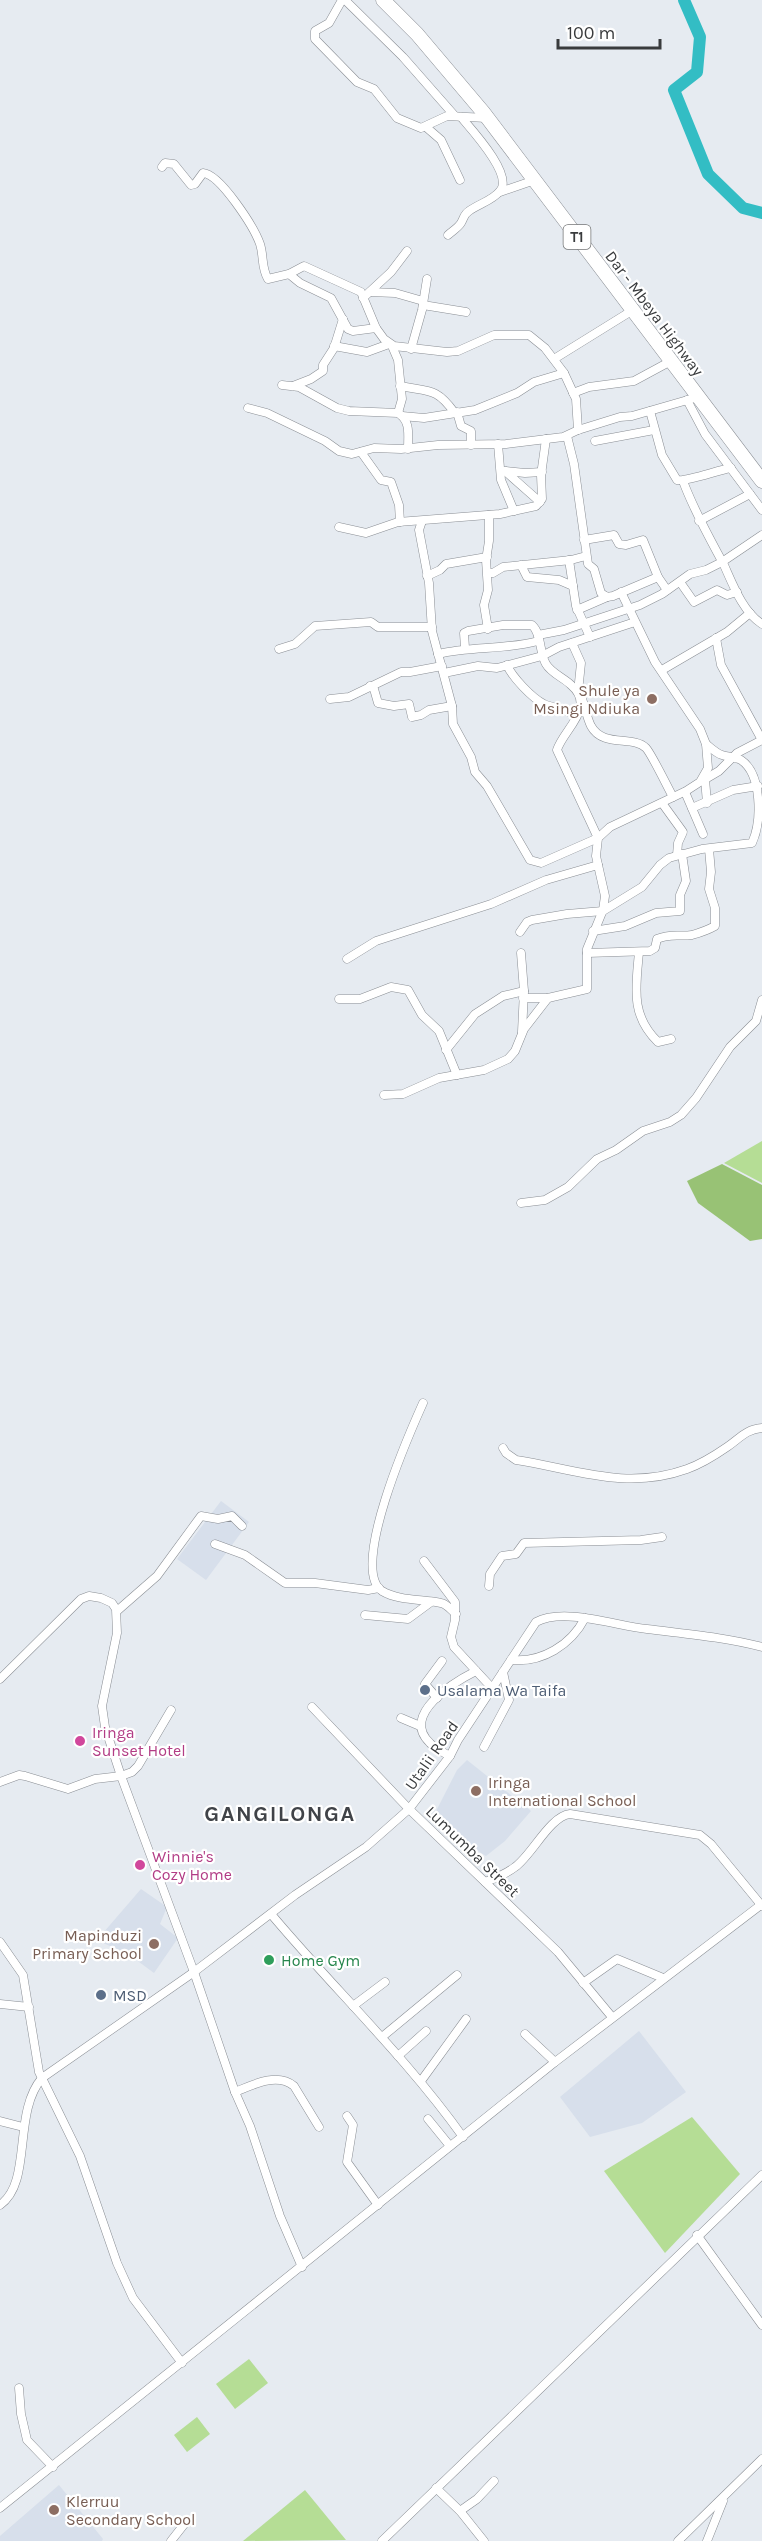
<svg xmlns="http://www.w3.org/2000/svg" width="762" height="2541" font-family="Karla,sans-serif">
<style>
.built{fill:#d7dfeb}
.green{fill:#b5dd95}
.forest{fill:#98c275}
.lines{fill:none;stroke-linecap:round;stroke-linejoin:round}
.river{stroke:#33bdc4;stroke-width:12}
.street-casing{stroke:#8a8e94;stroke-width:9}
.highway-casing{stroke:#8a8e94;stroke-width:15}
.street{stroke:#fff;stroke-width:8}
.highway{stroke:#fff;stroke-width:14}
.education-dot{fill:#8d6e63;stroke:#fff;stroke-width:2}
.service-dot{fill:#5c6f8a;stroke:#fff;stroke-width:2}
.hotel-dot{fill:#d1479c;stroke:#fff;stroke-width:2}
.leisure-dot{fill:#2e9e5b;stroke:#fff;stroke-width:2}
.labels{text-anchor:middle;stroke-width:4.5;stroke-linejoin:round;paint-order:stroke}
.shield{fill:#fff;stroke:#747677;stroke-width:1.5}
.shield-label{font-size:15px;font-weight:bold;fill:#393b3d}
.street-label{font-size:16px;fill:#393b3d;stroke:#fff}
.education-label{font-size:16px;fill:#785e54;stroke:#fff;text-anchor:end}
.service-label{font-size:16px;fill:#4e5e75;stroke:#fff;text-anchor:start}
.hotel-label{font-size:16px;fill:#b23c85;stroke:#fff;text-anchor:start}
.leisure-label{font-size:16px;fill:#27864d;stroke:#fff;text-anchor:start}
.district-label{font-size:22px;font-weight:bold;letter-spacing:1.5px;fill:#404348;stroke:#fff}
</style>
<rect width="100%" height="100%" fill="#e6ebf1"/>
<g class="built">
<path d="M221,1501l28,21 -43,58 -29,-21z"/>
<path d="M467,1760l64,51 -26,30 -19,15 -19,-12 -34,-27 24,-47z"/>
<path d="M141,1889l26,18 -7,17 18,14 -24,35 -23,-17 -34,-16z"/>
<path d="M639,2031l47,61 -44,31 -52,14 -30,-40z"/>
<path d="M59,2485l44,54 -1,2h-102v-5z"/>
</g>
<g class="green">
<path d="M762,1141v42l-38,-20z"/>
<path d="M692,2117l48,57 -75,79 -61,-82z"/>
<path d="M249,2359l19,24 -33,26 -19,-25z"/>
<path d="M197,2417l13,17 -23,18 -13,-17z"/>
<path d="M305,2490l41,50 -103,1z"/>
</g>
<path class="forest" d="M722,1164l40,21v54l-12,2 -52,-38 -11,-22z"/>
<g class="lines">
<path class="river" d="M684,0l16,37 -3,35 -23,18 34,84 35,34 19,5"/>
<g class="street-casing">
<g id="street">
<path d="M342,0l-13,23 -14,8v8l42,43 17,7 23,29 24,10 26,-12 40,2"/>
<path d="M345,0l58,57 51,58"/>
<path d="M426,127l15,13 19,40"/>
<path d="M162,167l3,-4 9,1 17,21 4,-1 8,-11c17,1 51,54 57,71 4,12 1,24 8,35l21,-5 15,-8 57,26 15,36 8,11 10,7 53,6 11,-1 36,-16h35l16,13 19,25 12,26 2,31"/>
<path d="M500,192l35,-12"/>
<path d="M448,235c4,-4 10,-7 13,-12 3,-5 3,-9 8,-12 9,-7 23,-10 31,-20 14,-16 -29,-62 -39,-74"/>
<path d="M289,274l11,9 31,15 17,31 5,2 23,-3"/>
<path d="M370,292l25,1 28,8"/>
<path d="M363,298l28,-26 16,-21"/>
<path d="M423,305l43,7"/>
<path d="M334,346l33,6 22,-8"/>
<path d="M392,346l6,14 4,39 -4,14"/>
<path d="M411,349l11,-39 5,-31"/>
<path d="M554,359l79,-49"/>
<path d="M282,385l17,2 38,21 12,3 49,2c13,8 10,22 10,36"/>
<path d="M293,386l18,-7 12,-8v-6l11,-17 9,-29"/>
<path d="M400,386c29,6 36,1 54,26"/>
<path d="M573,393l16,-6 45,-6 37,-20"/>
<path d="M687,400l18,34 57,76"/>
<path d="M248,408l19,5 58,28 14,10 13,3 22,-6 27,1 37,-4 68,-1 57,-7 15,-7 42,-13 12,-1 66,-19"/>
<path d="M650,411l12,44 15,25c9,2 41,-10 54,-12"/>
<path d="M457,412l4,14 10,5v14"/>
<path d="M402,416l22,2 51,-8 42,-17 17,-11 30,-9"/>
<path d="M567,436l7,28 14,100 6,5 7,24 6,4 6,-1 45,-19"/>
<path d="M595,441l59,-11"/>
<path d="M498,444l3,36 13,31"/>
<path d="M361,452l20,28 10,2 8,23 1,17"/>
<path d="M505,471l35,31"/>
<path d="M506,471l19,2 17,-1"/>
<path d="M683,481c11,30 26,56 41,84 9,20 19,47 38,59"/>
<path d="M422,521l-3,9 10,53 3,48 20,75 1,18 18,33 4,15 12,14 43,74 11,3 57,-25 -41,-88c6,-20 40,-43 14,-65 -7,-7 -20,-12 -25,-21 -7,-11 -4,-30 -14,-39h-29l-35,6 -4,2 1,15"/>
<path d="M699,521l51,-27"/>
<path d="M339,527l27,6 32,-11 102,-8 36,-8 6,-7 -1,-24 5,-36"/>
<path d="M584,540l30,-5 5,9 7,1 17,-5 15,37 9,13"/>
<path d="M569,560l7,46 14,31"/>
<path d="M521,565l6,12 32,3 14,6"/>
<path d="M488,573h5l10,-6 68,-7 15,-4"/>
<path d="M427,576l13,-6 6,-6 41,-7"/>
<path d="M680,582l14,20 23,-12 10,5 10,-3"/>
<path d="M577,610l30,-13"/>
<path d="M488,629l-4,-24 4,-15 -2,-30 3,-19v-26"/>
<path d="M538,635l26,-5 76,-25 22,-11 28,-20 16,-4 16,-8 40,-27"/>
<path d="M716,638l5,27 41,75"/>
<path d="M572,643l9,20 -3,29"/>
<path d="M279,649l16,-5 20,-18 56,-4 7,5h54"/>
<path d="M438,654c33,-8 67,-4 100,-13"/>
<path d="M507,665c5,12 25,33 37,39 11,5 22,4 32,12"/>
<path d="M662,670l65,-38 23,-19"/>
<path d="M444,673l34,-7 19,2 45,-12 17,-9 76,-25"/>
<path d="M370,686l4,3 4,14 16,3 15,-2 3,13 9,-2 8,-5 23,-4"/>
<path d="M330,699l19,-2 52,-25h9l32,-6"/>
<path d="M582,699c3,8 5,19 9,27 12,22 42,9 55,22 5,5 22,40 27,49"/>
<path d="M705,779l2,24"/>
<path d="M702,781l17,-10 18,-18 25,-13"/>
<path d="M685,792l18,42"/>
<path d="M662,803l21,29 -5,11 -1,12"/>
<path d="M692,808l41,-18 25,-4"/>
<path d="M593,931l32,-5 31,-13 24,-2v-16l6,-14 -4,-27"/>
<path d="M520,932l7,-10 5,-2 35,-6 36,-3 39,-24 18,-22 9,-7 33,-9 50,-6c10,-22 10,-69 -11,-83 -6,-3 -13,-3 -19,-5 -6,-2 -11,-7 -16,-11"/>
<path d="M639,952c-3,35 -9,63 19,90l13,-3"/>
<path d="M521,953l3,38 -2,41"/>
<path d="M587,953l63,-2 5,-3 2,-9c14,-6 22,-2 35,-4 7,-2 16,-5 23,-9v-18l-6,-19 2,-17 -2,-23"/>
<path d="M347,959l29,-18 115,-37 55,-24 52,-15"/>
<path d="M523,998h25l39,-9v-40l16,-39 2,-14 -9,-40 2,-18 12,-11 76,-36 14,-9 8,-14 -2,-24 -6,-15 -45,-67 -34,-70"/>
<path d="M339,999h21l31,-12 17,3 14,25 17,16 18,44"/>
<path d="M446,1050l29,-36 28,-18 21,-5"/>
<path d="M384,1095l19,-1 36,-16 45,-8 24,-11 7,-8 9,-22 24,-31"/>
<path d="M521,1203l24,-3 23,-13 29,-28 19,-9 27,-19 27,-9 11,-7 15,-17 34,-51 26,-26 6,-21"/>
<path d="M423,1403c-13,29 -74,166 -41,188 17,10 40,8 59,12 6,1 10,7 15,11"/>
<path d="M503,1448l3,5 10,7c59,9 110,31 171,9 14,-5 27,-13 40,-22 12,-8 19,-18 35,-19"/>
<path d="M215,1544l30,11 40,28h30l53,7 11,-2"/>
<path d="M424,1561l31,41v18l-4,17 3,10 38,41"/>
<path d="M489,1586l1,-12 12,-18 14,-2 8,-11 117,-3 21,-3"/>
<path d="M117,1611l40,-35 44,-60 17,3 14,-3 10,10"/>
<path d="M365,1615l43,4 23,-17"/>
<path d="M511,1660c31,3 60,-15 74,-42"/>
<path d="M0,1679l81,-80 8,-3 12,2 11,5 4,6 1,24 -15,73 3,21 16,49 73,196 41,120 15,34 30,90 22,51"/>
<path d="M437,1698l-12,-14 17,-23"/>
<path d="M312,1707l97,102 149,143 54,65"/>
<path d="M401,1718l19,8"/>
<path d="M484,1747l25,-47 -6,-28"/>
<path d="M450,1756c-7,-4 -15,-7 -20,-13 -30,-28 24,-61 46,-72"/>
<path d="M0,1782l19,-7 6,1 43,13 27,-10 26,-3 11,-4 6,-6 33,-56"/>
<path d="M485,1882c11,-4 21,-8 30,-15 17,-12 35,-51 55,-53l130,21 11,9 51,62"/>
<path d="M271,1914c63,75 135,143 192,223"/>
<path d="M0,1942l23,33 16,97 41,84 37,107 16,35 49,65"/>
<path d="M583,1983l34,-24 46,19"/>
<path d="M0,2004l29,3"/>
<path d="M353,2006l32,-24"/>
<path d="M525,2034l30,28"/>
<path d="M382,2037l75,-62"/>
<path d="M398,2056l28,-25"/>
<path d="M421,2081l45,-62"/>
<path d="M235,2092c17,-7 42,-20 59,-6l25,41"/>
<path d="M347,2116l6,9 -6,37 31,43"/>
<path d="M428,2119l22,27"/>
<path d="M0,2121l23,6"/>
<path d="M0,2205c33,-23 12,-92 42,-127l152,-106 101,-77 71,-48 43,-38 41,-53 8,-16 78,-118c28,-15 81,4 111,7 39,5 77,8 115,18"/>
<path d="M697,2235l65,90"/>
<path d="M19,2388l2,26 6,26 26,27"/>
<path d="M436,2488l24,23 24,30"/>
<path d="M0,2508l555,-446 207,-158"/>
<path d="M460,2511l17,-12 17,-18"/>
<path d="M171,2541l15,-19"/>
<path d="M382,2541l380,-366"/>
<path d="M678,2541l84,-82"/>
<path d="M707,2541l16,-40"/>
</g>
</g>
<g class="highway-casing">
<path id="highway" d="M383,0l34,34 66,78 279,369"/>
</g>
<use href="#street" class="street"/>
<use href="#highway" class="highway"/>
</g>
<g class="education-dot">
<circle cx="652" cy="699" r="6"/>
<circle cx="476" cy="1791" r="6"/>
<circle cx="154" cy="1944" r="6"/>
<circle cx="54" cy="2510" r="6"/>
</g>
<g class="service-dot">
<circle cx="425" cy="1690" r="6"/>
<circle cx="101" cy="1995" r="6"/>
</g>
<g class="hotel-dot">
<circle cx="80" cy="1741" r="6"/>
<circle cx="140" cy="1865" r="6"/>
</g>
<circle class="leisure-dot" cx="269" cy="1960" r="6"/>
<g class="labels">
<rect class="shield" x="563.5" y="225" width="27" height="24" rx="4.5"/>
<g class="shield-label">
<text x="577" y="242">T1</text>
</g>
<g class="street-label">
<text transform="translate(655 313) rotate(53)" y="6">Dar - Mbeya Highway</text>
<text transform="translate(431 1755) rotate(-55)" y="6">Utalii Road</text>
<text transform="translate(473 1851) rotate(44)" y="6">Lumumba Street</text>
</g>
<g class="education-label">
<text x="640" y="696">Shule ya<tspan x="640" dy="18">Msingi Ndiuka</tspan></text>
<text x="488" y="1788" text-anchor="start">Iringa<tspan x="488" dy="18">International School</tspan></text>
<text x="142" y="1941">Mapinduzi<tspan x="142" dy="18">Primary School</tspan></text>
<text x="66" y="2507" text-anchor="start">Klerruu<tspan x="66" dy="18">Secondary School</tspan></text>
</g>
<g class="service-label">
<text x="437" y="1696">Usalama Wa Taifa</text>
<text x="113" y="2001">MSD</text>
</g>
<g class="hotel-label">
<text x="92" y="1738">Iringa<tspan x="92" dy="18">Sunset Hotel</tspan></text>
<text x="152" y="1862">Winnie's<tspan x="152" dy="18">Cozy Home</tspan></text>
</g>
<g class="leisure-label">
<text x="281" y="1966">Home Gym</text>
</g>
<g class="district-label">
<text x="280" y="1821">GANGILONGA</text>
</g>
</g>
<path d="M558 39v9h102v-9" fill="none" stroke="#393b3d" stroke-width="3"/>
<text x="567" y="39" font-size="18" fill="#393b3d" stroke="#ffffff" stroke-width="4.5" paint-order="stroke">100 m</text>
</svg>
